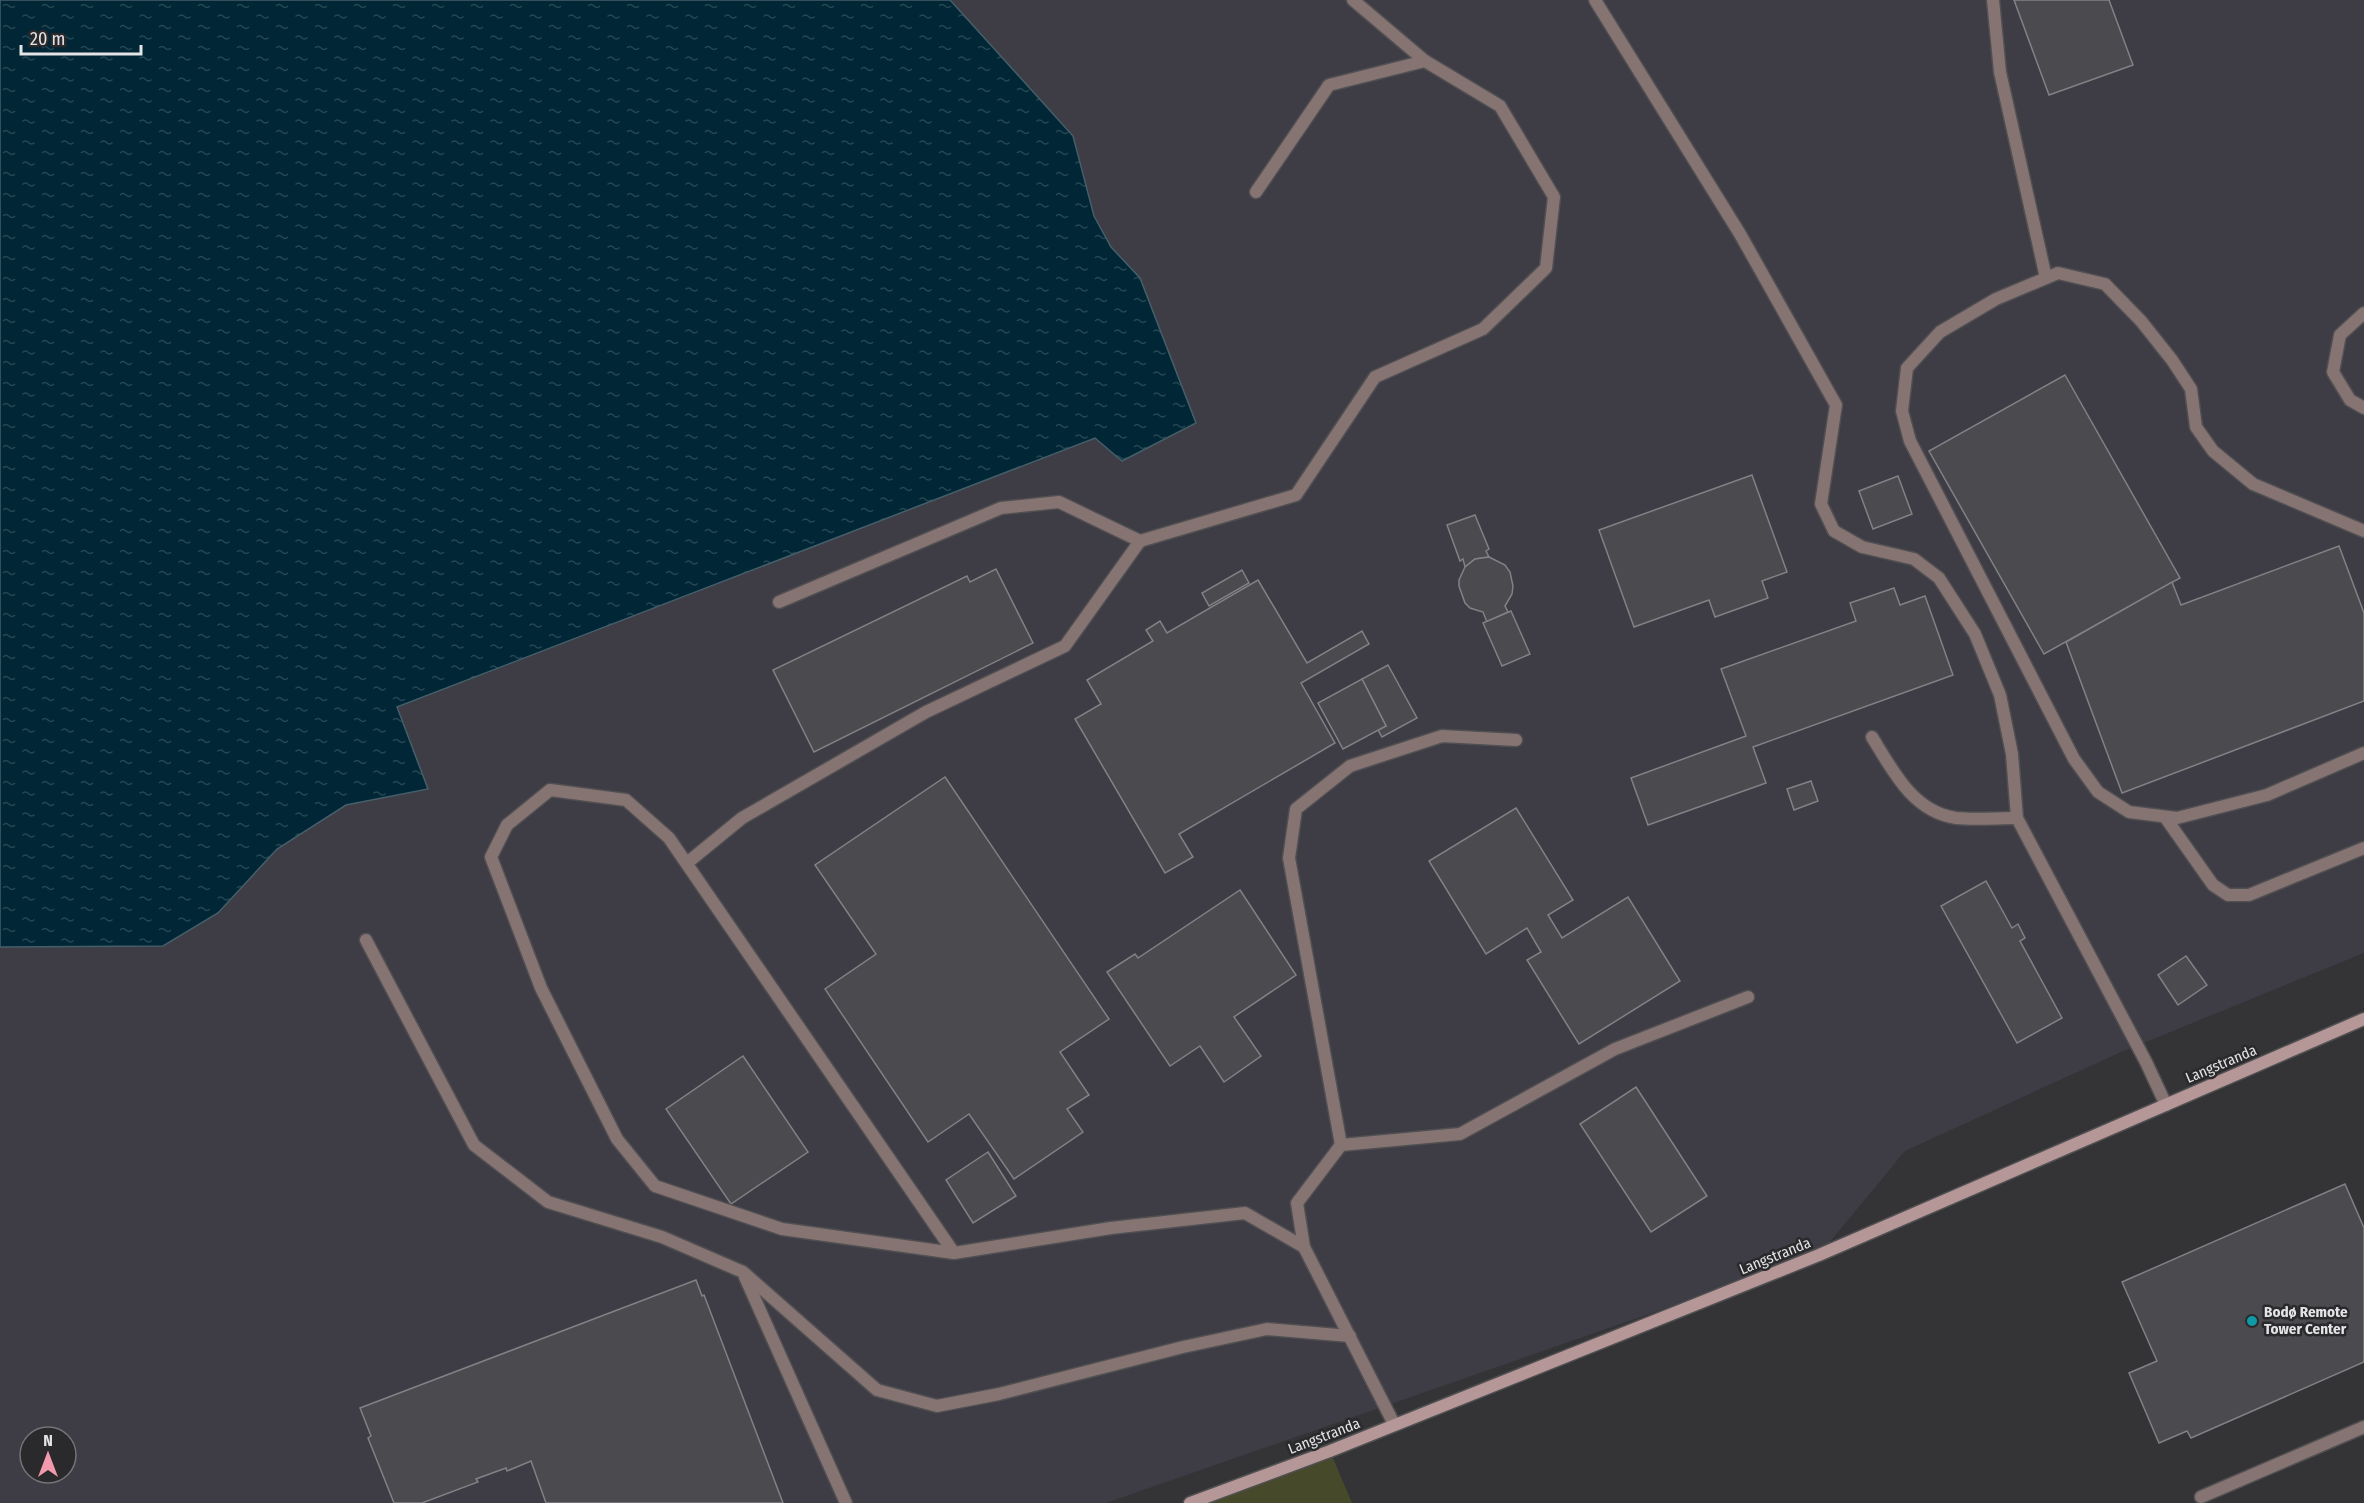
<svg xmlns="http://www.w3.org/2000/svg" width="2364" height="1503" font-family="'Fira Sans Condensed',sans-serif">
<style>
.built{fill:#3e3c45;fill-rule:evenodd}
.grass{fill:#464a2b}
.water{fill:url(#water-ripples);stroke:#455f6a;stroke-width:1.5}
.building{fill:#4b4a4e;stroke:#828185;stroke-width:1.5}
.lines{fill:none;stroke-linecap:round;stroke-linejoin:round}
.lane-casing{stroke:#504f52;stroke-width:15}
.secondary-casing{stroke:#504f52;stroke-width:15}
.lane{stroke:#867472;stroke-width:12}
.secondary{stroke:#b49796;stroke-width:12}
.culture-dot{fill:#0f9aa8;stroke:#2a292c;stroke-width:2}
.labels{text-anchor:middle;stroke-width:5;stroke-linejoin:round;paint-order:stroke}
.street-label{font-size:15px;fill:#e4e3e5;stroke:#2a292c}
.poi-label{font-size:15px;font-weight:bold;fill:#e4e3e5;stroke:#2a292c;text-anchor:start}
</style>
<defs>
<pattern id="water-ripples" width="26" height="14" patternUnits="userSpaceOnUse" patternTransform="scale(1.5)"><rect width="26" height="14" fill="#012736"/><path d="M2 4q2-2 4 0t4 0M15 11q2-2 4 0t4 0" fill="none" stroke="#264653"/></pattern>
</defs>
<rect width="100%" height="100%" fill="#343336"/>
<path class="built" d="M950,0h1414v953l-245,100 -214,98 -86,104 -713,248h-1106v-556l163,-1 55,-33 59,-64 69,-44 82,-16 -31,-81 698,-271 27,24 74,-38 -56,-144 -29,-32 -17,-31 -21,-80zM30,1437h36v36h-36z"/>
<path class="grass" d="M1330,1451l22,52h-162z"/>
<path class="water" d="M0,0h950l123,136 21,80 17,31 29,31 56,145 -74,38 -27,-23 -698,269 31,82 -82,16 -69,44 -59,64 -55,33 -163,1z"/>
<g class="building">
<path d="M2014,0h95l24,65 -84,30z"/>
<path d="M2065,375l115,203 -136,76 -115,-203z"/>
<path d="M1752,475l35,97 -25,9 6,17 -53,19 -6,-17 -75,27 -35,-97z"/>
<path d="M1898,476l14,38 -39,15 -14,-38z"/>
<path d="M1475,515l14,34 -3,2 3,6 -14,2 -10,8 -2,-8 -3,2 -13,-36z"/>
<path d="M2339,546l25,67v88l-242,92 -56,-151 106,-60 9,23z"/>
<path d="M1489,557l16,8 5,7 3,14 -1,8 -7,12 3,6 -21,10 -4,-10 -13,-4 -5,-5 -6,-17v-6l6,-13 10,-8z"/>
<path d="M996,569l37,74 -219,109 -41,-82 194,-94 3,6z"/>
<path d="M1242,570l7,13 -40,23 -7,-13z"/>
<path d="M1258,580l49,83 55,-32 7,13 -68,39 34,60 -156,91 14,23 -28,16 -90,-154 26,-15 -14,-24 66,-39 -7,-11 14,-9 7,12z"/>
<path d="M1894,588l6,17 25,-9 28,79 -200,72 13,36 -118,42 -17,-47 115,-42 -25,-67 135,-48 -6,-18z"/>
<path d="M1511,611l19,43 -28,12 -19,-43z"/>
<path d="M1388,665l29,53 -35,19 -4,-7 8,-4 -24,-47z"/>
<path d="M1362,679l24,47 -43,23 -25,-46z"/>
<path d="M945,777l164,242 -49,33 29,43 -22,14 16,23 -69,47 -45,-65 -41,28 -103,-153 51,-35 -61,-89z"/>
<path d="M1811,781l7,20 -24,9 -7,-21z"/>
<path d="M1516,808l57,92 -25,15 14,23 66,-41 52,84 -101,63 -52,-84 14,-8 -14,-24 -41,26 -57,-93z"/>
<path d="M1986,881l26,47 6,-4 7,14 -5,3 42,77 -45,25 -76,-137z"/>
<path d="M1240,890l56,85 -62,42 27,39 -37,26 -24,-36 -30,20 -63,-94 28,-18 3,4z"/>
<path d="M2186,956l21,29 -29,20 -20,-30z"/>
<path d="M743,1056l65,96 -77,52 -65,-95z"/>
<path d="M1636,1087l71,109 -56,36 -71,-108z"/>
<path d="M988,1152l28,44 -43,27 -27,-43z"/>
<path d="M2345,1184l19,44v134l-173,76 -4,-7 -28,12 -30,-70 28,-12 -35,-79z"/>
<path d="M696,1280l6,16 2,-1 79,208h-237l-15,-42 -24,10 -1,-3 -30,11 2,3 -56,21h-28l-26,-65 3,-2 -11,-28z"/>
</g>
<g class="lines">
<g class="lane-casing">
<g id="lane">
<path d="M1353,0l72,61"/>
<path d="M1595,0l145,234 96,171 -15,99 13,27 28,16 52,12 25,19 36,56 25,61 12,59 5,64 129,244 20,43"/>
<path d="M1993,0l7,72 46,206"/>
<path d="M2364,313l-24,22 -7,37 17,28 14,8"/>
<path d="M2364,531l-111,-47 -40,-33 -17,-24 -5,-38 -19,-29 -31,-39 -36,-37 -47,-11 -62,26 -56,33 -33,36 -5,43 8,30 164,318 24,33 31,20 48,6 90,-23 97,-42"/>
<path d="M779,602l222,-94 58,-6 81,39 156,-46 79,-118 108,-48 63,-61 8,-71 -54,-91 -75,-45 -96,24 -73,107"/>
<path d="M1872,737c21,34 41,75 84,81 19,2 41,0 61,0"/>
<path d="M2165,817l48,68 15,10h21l115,-47"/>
<path d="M687,863l55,-45 184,-106 139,-66 75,-105"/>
<path d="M366,940l108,205 74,57 114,35 81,35 134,118 60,16 62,-12 184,-47 84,-18 83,7"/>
<path d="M1341,1145l-52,-287 7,-49 54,-43 92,-30 74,4"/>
<path d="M954,1253l-285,-415 -43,-38 -76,-10 -43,35 -16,32 50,131 76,151 38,47 127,43 172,24 157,-25 134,-15 59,34"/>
<path d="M745,1277l101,226"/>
<path d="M1394,1424l-90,-177 -7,-44 44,-58 119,-11 155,-85 133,-52"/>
<path d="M2201,1497l163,-70"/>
</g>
</g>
<g class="secondary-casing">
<path id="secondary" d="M1190,1503l140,-52 489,-196 545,-236"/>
</g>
<use href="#lane" class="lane"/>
<use href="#secondary" class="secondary"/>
</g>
<circle class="culture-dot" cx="2252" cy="1321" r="6"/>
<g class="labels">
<g class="street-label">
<text transform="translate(2221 1064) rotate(-23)" y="5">Langstranda</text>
<text transform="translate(1775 1256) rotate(-22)" y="5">Langstranda</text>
<text transform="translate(1324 1436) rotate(-21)" y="5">Langstranda</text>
</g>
<g class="poi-label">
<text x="2264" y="1317">Bodø Remote<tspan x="2264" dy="17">Tower Center</tspan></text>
</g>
</g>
<g transform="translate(48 1455)"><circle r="28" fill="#2a292c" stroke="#747376" stroke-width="1.5"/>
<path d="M0-4.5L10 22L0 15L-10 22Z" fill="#f29aad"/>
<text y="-9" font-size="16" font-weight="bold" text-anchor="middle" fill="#e4e3e5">N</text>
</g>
<path d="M21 45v9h120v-9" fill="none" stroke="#e4e3e5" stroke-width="3"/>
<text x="30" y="45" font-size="18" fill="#e4e3e5" stroke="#2a292c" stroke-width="4.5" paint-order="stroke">20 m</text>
</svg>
